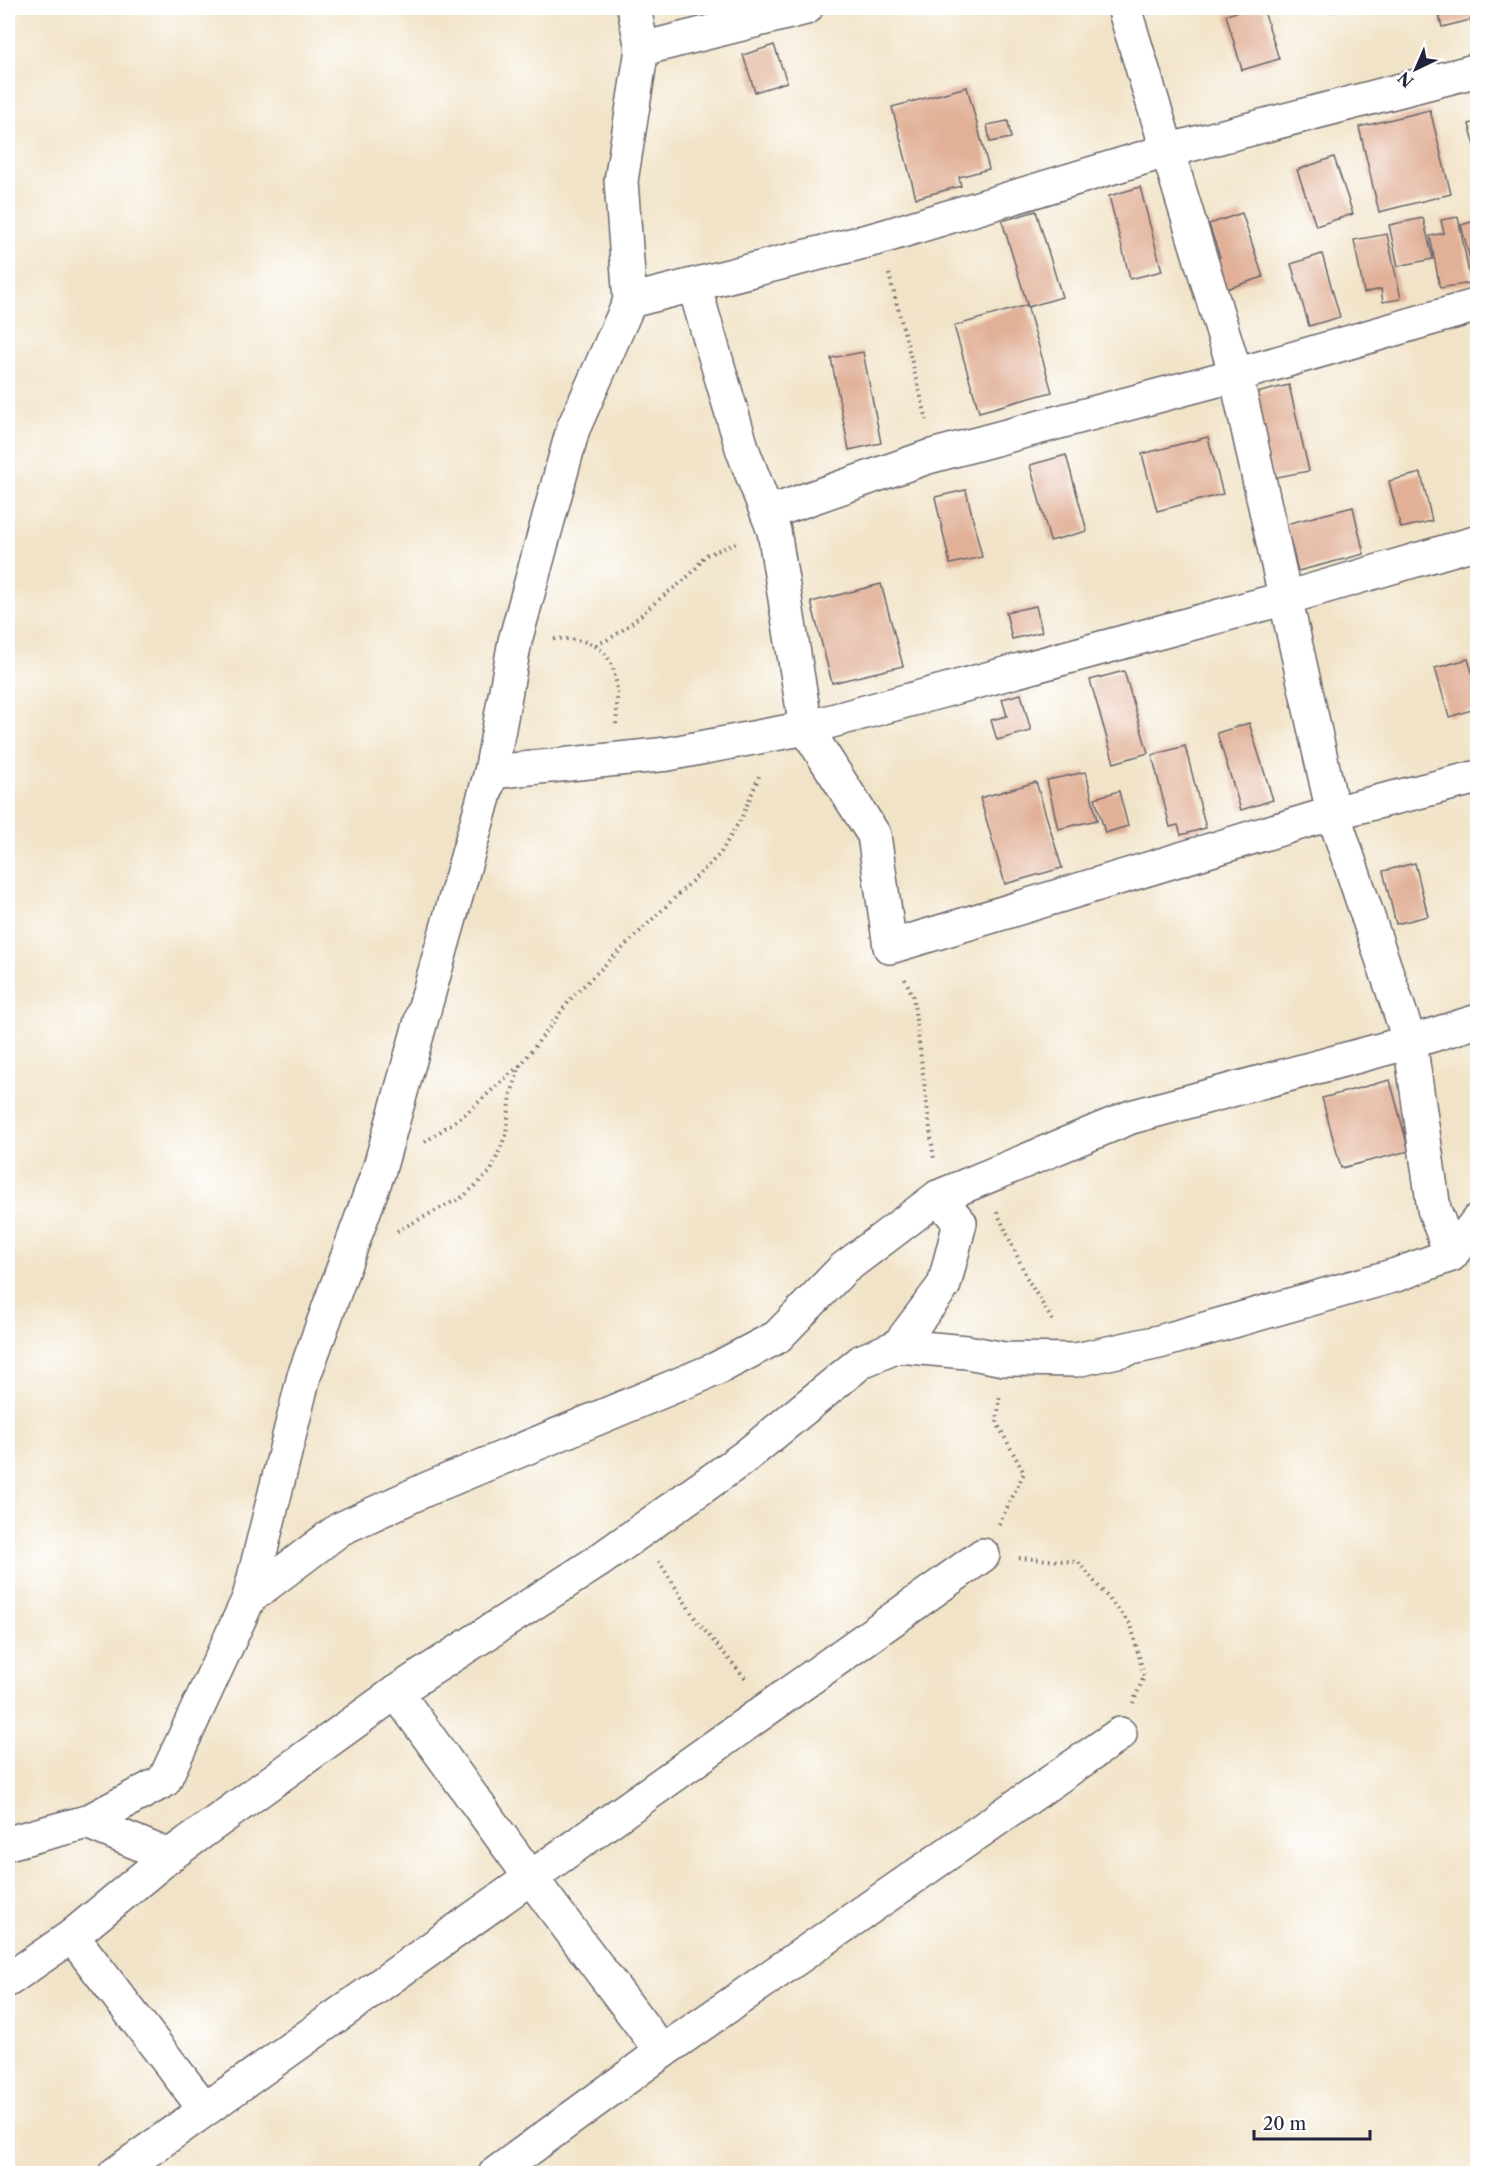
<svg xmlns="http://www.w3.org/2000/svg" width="1485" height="2181" font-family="'Libre Caslon Text',serif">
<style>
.building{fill:#e1b097}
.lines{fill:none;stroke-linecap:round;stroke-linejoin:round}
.minor-casing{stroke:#6a666c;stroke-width:36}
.path{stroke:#6a666c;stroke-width:4;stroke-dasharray:1.5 4.5;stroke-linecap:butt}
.minor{stroke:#fff;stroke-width:33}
</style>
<rect width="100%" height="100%" fill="#fff"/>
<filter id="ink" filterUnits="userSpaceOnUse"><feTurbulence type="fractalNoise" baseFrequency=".0167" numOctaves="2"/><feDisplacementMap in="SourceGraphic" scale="12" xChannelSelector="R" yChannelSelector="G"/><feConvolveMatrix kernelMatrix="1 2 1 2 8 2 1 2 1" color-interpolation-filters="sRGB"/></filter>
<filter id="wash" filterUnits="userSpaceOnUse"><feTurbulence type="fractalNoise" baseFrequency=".008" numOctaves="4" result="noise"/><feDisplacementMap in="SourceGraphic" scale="24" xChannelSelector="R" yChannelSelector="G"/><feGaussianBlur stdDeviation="1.35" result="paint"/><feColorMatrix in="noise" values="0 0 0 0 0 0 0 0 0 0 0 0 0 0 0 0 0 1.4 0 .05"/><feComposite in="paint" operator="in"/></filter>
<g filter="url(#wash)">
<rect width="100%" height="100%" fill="#f1e3c7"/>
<g id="blocks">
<g class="building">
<path d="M1251,8h12l16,51 -37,11 -16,-55z"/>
<path d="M1330,8h15l-14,4z"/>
<path d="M1437,8h41v10l-36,9z"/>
<path d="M774,45l13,37 -32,10 -12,-37z"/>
<path d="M967,87l22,82 -30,8 2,9 -45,12 -24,-91z"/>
<path d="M1430,110l21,84 -72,18 -20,-85z"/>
<path d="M1008,121l3,17 -21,4 -3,-17z"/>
<path d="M1478,121v32h-1l-8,-29z"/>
<path d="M1334,157l19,57 -37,12 -19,-56z"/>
<path d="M1140,187l22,84 -32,8 -21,-83z"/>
<path d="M1036,211l26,86 -34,10 -26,-86z"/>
<path d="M1242,213l21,64 -43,14 -10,-31 10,-3 -11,-33z"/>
<path d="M1458,217l13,66 -31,5 -10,-52 14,-3 -3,-13z"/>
<path d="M1423,218l10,41 -35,7 -9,-41z"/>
<path d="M1478,220v65h-1l-16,-60z"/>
<path d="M1387,234l14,65 -18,3 -2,-13 -17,4 -10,-53z"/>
<path d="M1322,254l18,63 -31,9 -18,-62z"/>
<path d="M1027,305l25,87 -73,20 -25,-86z"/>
<path d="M863,352l18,91 -32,7 -18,-92z"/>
<path d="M1289,385l20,86 -37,7 -20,-84z"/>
<path d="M1208,437l15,57 -66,17 -15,-57z"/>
<path d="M1066,455l21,76 -37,10 -20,-76z"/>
<path d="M1421,473l11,48 -31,7 -12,-47z"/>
<path d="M966,490l16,67 -32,7 -15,-67z"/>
<path d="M1353,507l11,47 -66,17 -12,-47z"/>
<path d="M881,584l22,82 -71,17 -21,-81z"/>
<path d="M1036,606l6,26 -30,7 -6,-27z"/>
<path d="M1468,659l10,32v17l-29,9 -14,-49z"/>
<path d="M1124,671l24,82 -34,10 -24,-83z"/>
<path d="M1021,694l10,37 -34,9 -6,-20 16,-4 -5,-17z"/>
<path d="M1249,723l24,77 -32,10 -24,-77z"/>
<path d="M1185,746l21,82 -25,7 -3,-10 -8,2 -18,-72z"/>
<path d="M1086,772l11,48 -39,9 -11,-49z"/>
<path d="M1036,782l26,86 -57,16 -25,-86z"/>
<path d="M1119,791l9,35 -23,7 -10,-35z"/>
<path d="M1415,863l13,53 -32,8 -13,-53z"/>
<path d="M1390,1080l19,71 -68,17 -19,-70z"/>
</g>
</g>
</g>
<g filter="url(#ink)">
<use href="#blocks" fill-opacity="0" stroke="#6a666c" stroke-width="1.5"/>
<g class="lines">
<g class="minor-casing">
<g id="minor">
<path d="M1124,8l112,367 97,438 77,229 24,167 17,46"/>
<path d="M642,49l164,-41"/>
<path d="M694,285l49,166 31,80 32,197 68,107 16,112 443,-134 145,-36"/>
<path d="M630,301l249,-63 287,-87 312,-81"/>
<path d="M768,513l160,-56 308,-82 242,-70"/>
<path d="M491,772l177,-18 138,-26 480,-130 192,-56"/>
<path d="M898,1346l46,-61 16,-62 -22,-26"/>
<path d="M249,1598l91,-69 87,-40 289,-120 61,-32 66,-68 95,-72 193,-80 279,-75 68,-21"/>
<path d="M396,1692l135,186 131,174"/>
<path d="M87,1822l82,34"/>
<path d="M8,1843l79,-21 77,-41 85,-183 55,-222 75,-206 112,-398 24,-131 58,-212 57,-128 -9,-120 21,-132 -8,-41"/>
<path d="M72,1936l132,172"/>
<path d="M8,1980l64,-44 97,-80 227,-164 201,-130 149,-106 116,-95 36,-15 69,6 37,7 72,1 83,-18 237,-67 55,-20 27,-35"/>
<path d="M115,2174l868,-619"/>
<path d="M495,2174l167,-122 458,-318"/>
</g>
</g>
<g class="path">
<path d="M889,274l38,146"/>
<path d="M554,639c62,-3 66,33 62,86"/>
<path d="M596,645c27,-11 39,-26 61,-44 18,-15 36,-24 47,-45l35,-14"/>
<path d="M905,979l8,17 21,164"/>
<path d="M425,1142l39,-27 55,-49"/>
<path d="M997,1212l31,68 26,43"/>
<path d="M397,1231l67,-35 27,-25 15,-37 5,-40 9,-28 53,-70 147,-142 22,-37 18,-43"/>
<path d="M999,1524l25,-51 -27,-50 3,-29"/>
<path d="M1019,1558l59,4 53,63 13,51 -11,27"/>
<path d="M659,1561l39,62 49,57"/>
</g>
<use href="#minor" class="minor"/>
</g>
</g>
<rect width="1485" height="2181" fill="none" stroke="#fff" stroke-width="30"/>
<g transform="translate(1416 69) rotate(224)" stroke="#ffffff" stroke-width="4.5" paint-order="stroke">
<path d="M0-4.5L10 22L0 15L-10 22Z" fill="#22223b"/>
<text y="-9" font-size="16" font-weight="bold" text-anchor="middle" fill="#22223b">N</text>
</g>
<path d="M1254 2130v9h116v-9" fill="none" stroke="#22223b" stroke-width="3"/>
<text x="1263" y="2130" font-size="18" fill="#22223b" stroke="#ffffff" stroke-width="4.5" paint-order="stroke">20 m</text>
</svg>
